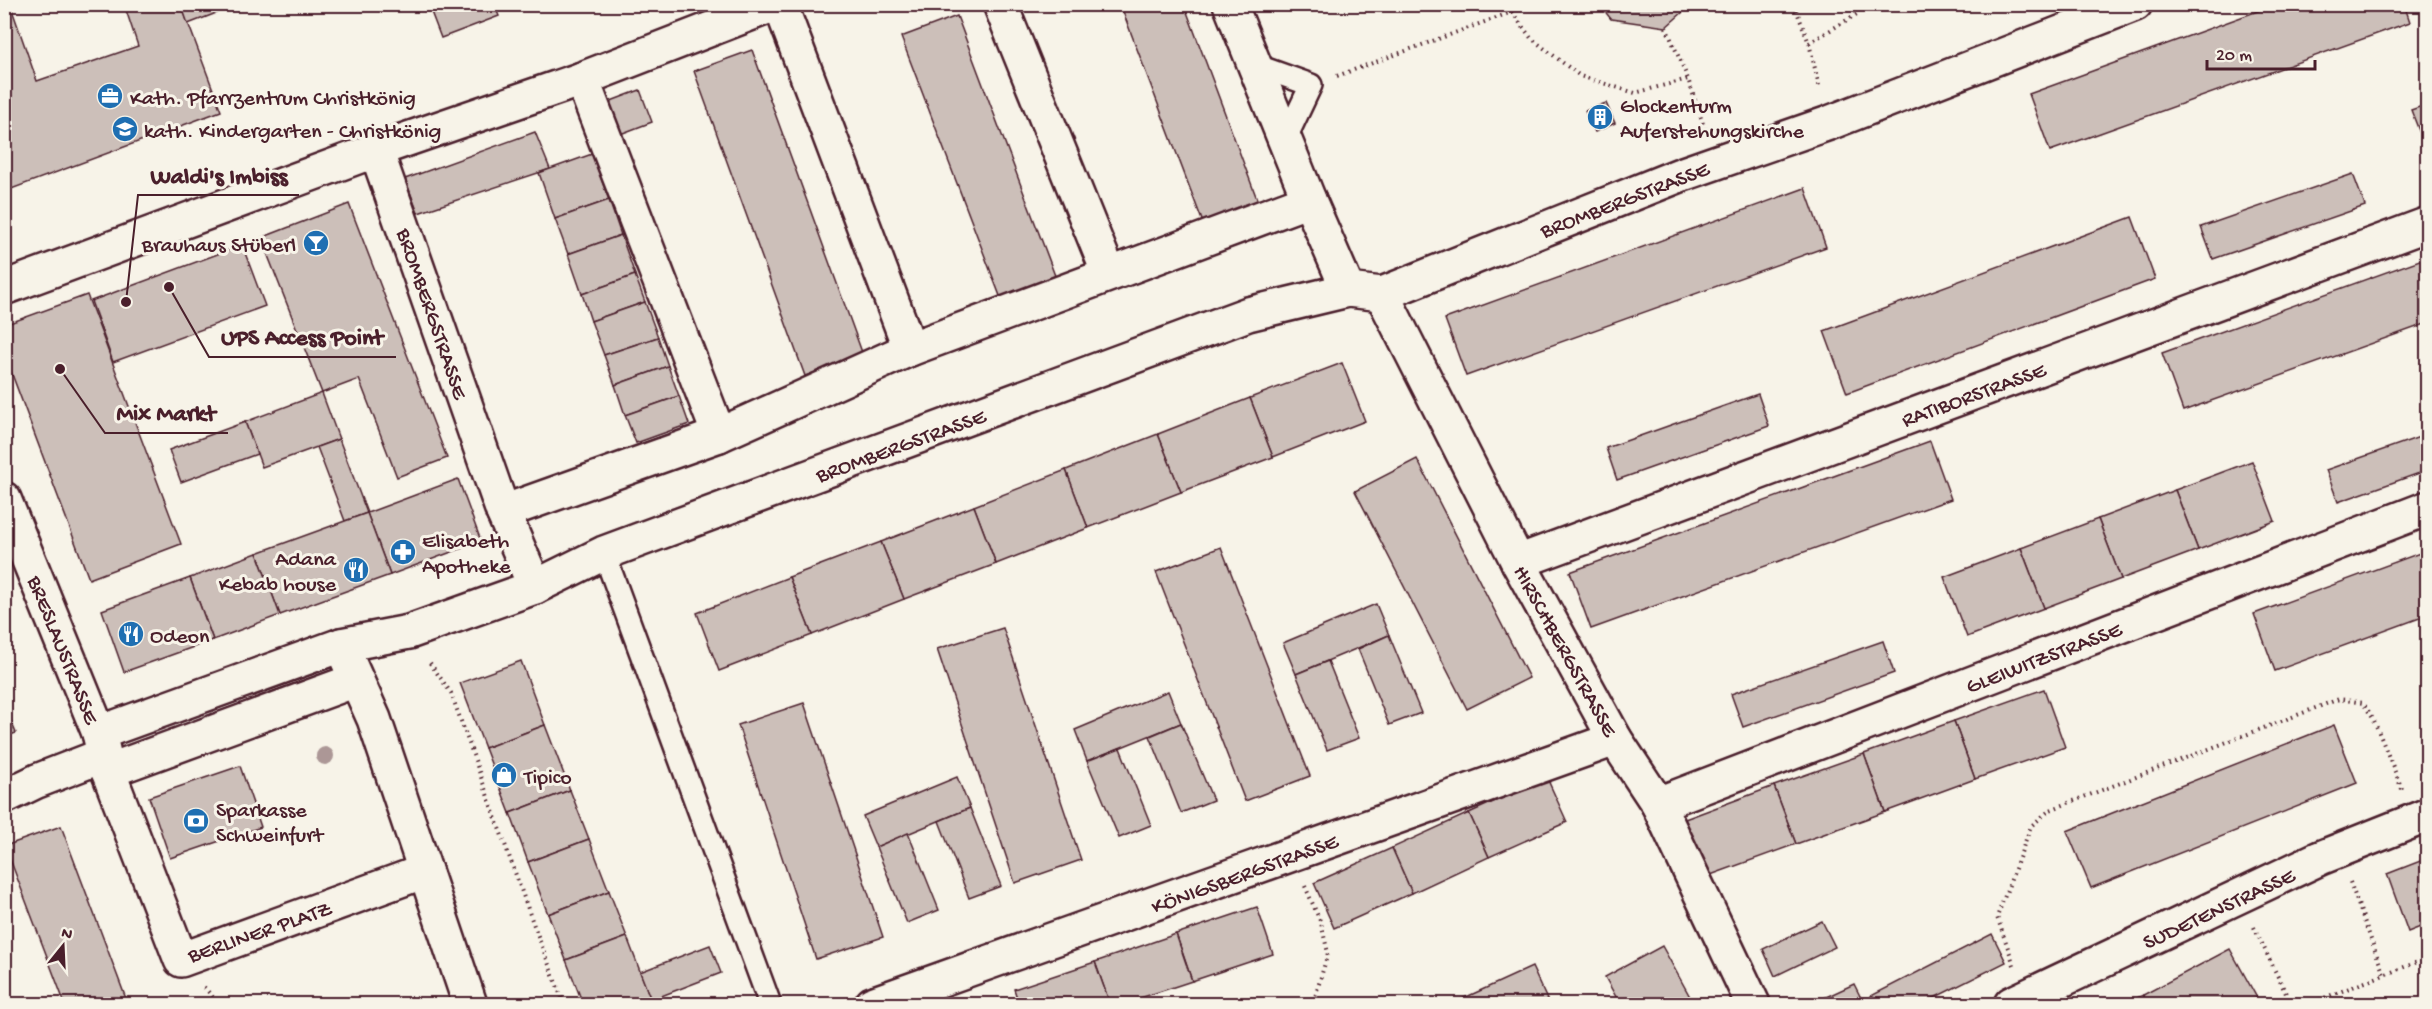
<svg xmlns="http://www.w3.org/2000/svg" width="2432" height="1009" font-family="'Gochi Hand',sans-serif">
<style>
.building{fill:#ccbfb9;stroke:#4a1f2b;stroke-width:1.5}
.lines{fill:none;stroke-linecap:round;stroke-linejoin:round}
.service-casing{stroke:#4a1f2b;stroke-width:26}
.minor-casing{stroke:#4a1f2b;stroke-width:38}
.path{stroke:#4a1f2b;stroke-width:4;stroke-dasharray:1.5 4.5;stroke-linecap:butt}
.service{stroke:#f7f3e8;stroke-width:21}
.minor{stroke:#f7f3e8;stroke-width:33}
.tree{fill:#ac9796}
.labels{text-anchor:middle;stroke-width:6;stroke-linejoin:round;paint-order:stroke}
.poi-label{font-size:22px;fill:#4a1f2b;stroke:#f7f3e8;text-anchor:start}
.street-label{font-size:22px;fill:#4a1f2b;stroke:#f7f3e8}
.leader{fill:none;stroke:#4a1f2b;stroke-width:2}
.callout-dot{fill:#4a1f2b;stroke:#f7f3e8;stroke-width:2}
.callout-label{font-size:24px;text-anchor:middle;font-weight:bold;fill:#4a1f2b;stroke:#f7f3e8;stroke-width:6;stroke-linejoin:round;paint-order:stroke}
</style>
<rect width="100%" height="100%" fill="#f7f3e8"/>
<filter id="ink" filterUnits="userSpaceOnUse"><feTurbulence type="fractalNoise" baseFrequency=".0167" numOctaves="2"/><feDisplacementMap in="SourceGraphic" scale="12" xChannelSelector="R" yChannelSelector="G"/><feConvolveMatrix kernelMatrix="1 2 1 2 8 2 1 2 1" color-interpolation-filters="sRGB"/></filter>
<g filter="url(#ink)">
<g class="building">
<path d="M4,4h6l27,77 101,-35 -14,-42h57l40,107 -215,80z"/>
<path d="M181,4h59l-52,20z"/>
<path d="M428,4h66l5,12 -58,22z"/>
<path d="M1120,4h64l79,211 -55,21z"/>
<path d="M1599,4h93l-26,23 -55,-8z"/>
<path d="M2277,4h127l6,18 -360,129 -21,-57z"/>
<path d="M957,16l103,273 -55,20 -104,-272z"/>
<path d="M752,50l111,305 -58,21 -111,-305z"/>
<path d="M640,90l12,32 -37,14 -12,-32z"/>
<path d="M1606,103l9,20 -20,9 -10,-21z"/>
<path d="M2428,104v50l-17,-44z"/>
<path d="M535,132l15,37 -132,44 -13,-34z"/>
<path d="M592,154l17,46 -54,19 -16,-46z"/>
<path d="M2353,174l12,32 -152,53 -12,-32z"/>
<path d="M1805,188l21,59 -360,129 -21,-57z"/>
<path d="M609,200l12,35 -53,19 -13,-35z"/>
<path d="M349,204l98,254 -50,19 -38,-98 -37,14 -61,-155z"/>
<path d="M2132,217l23,62 -308,114 -23,-62z"/>
<path d="M621,235l14,40 -53,19 -14,-40z"/>
<path d="M242,245l23,61 -152,56 -22,-61z"/>
<path d="M2428,257v66l-245,88 -21,-58z"/>
<path d="M635,275l10,27 -54,19 -9,-27z"/>
<path d="M87,295l94,249 -92,35 -85,-226v-28z"/>
<path d="M645,302l13,35 -54,18 -13,-34z"/>
<path d="M658,337l10,29 -53,19 -11,-30z"/>
<path d="M1342,363l23,58 -92,36 -23,-59z"/>
<path d="M668,366l11,30 -54,19 -10,-30z"/>
<path d="M322,393l17,46 -77,28 -17,-45z"/>
<path d="M1758,394l11,32 -152,54 -11,-32z"/>
<path d="M679,396l10,28 -53,19 -11,-28z"/>
<path d="M1250,398l23,59 -92,35 -23,-58z"/>
<path d="M245,422l12,32 -76,28 -12,-32z"/>
<path d="M1158,434l23,58 -93,36 -22,-58z"/>
<path d="M2428,434v36l-90,32 -12,-32z"/>
<path d="M339,439l28,74 -22,8 -28,-74z"/>
<path d="M1930,441l21,58 -360,130 -21,-57z"/>
<path d="M1417,459l112,219 -62,31 -112,-218z"/>
<path d="M2252,461l23,60 -77,29 -23,-60z"/>
<path d="M1066,470l22,58 -92,36 -22,-58z"/>
<path d="M458,479l23,62 -91,34 -23,-62z"/>
<path d="M2175,490l23,60 -77,29 -23,-60z"/>
<path d="M974,506l22,58 -92,35 -23,-57z"/>
<path d="M367,513l23,62 -110,40 -23,-62z"/>
<path d="M2098,519l23,60 -77,29 -23,-60z"/>
<path d="M881,542l23,57 -92,36 -23,-58z"/>
<path d="M1221,547l89,229 -65,25 -89,-229z"/>
<path d="M2021,548l23,60 -77,29 -23,-60z"/>
<path d="M2428,550v65l-153,56 -21,-57z"/>
<path d="M257,553l23,62 -67,25 -23,-62z"/>
<path d="M789,577l23,58 -93,36 -22,-58z"/>
<path d="M190,578l23,62 -89,32 -22,-62z"/>
<path d="M1376,604l13,31 -93,39 -13,-31z"/>
<path d="M1003,628l78,232 -66,23 -78,-234z"/>
<path d="M1389,635l32,78 -32,12 -31,-76z"/>
<path d="M1883,641l11,32 -151,54 -12,-33z"/>
<path d="M521,661l24,64 -60,23 -25,-65z"/>
<path d="M1328,661l31,77 -32,12 -31,-76z"/>
<path d="M2044,689l21,58 -90,32 -21,-58z"/>
<path d="M1168,691l13,32 -94,38 -12,-31z"/>
<path d="M804,703l79,234 -67,22 -78,-234z"/>
<path d="M4,704l12,29 -12,4z"/>
<path d="M1954,721l21,58 -90,33 -21,-58z"/>
<path d="M1181,723l32,77 -32,13 -31,-77z"/>
<path d="M545,725l25,65 -60,23 -25,-65z"/>
<path d="M2334,725l23,58 -266,105 -24,-57z"/>
<path d="M1120,748l31,77 -32,13 -32,-77z"/>
<path d="M1864,754l21,58 -89,32 -22,-58z"/>
<path d="M240,766l21,61 -91,31 -21,-61z"/>
<path d="M957,777l13,31 -94,39 -13,-31z"/>
<path d="M1547,778l20,44 -78,35 -20,-44z"/>
<path d="M1774,786l22,58 -91,33 -20,-58z"/>
<path d="M570,790l19,49 -61,23 -18,-49z"/>
<path d="M970,808l31,78 -32,12 -30,-77z"/>
<path d="M1469,813l20,44 -77,36 -20,-45z"/>
<path d="M61,826l67,178h-63l-60,-158z"/>
<path d="M908,833l31,77 -32,13 -31,-76z"/>
<path d="M589,839l20,52 -61,23 -20,-52z"/>
<path d="M1392,848l20,45 -78,35 -20,-45z"/>
<path d="M2428,858v66l-20,8 -21,-58z"/>
<path d="M609,891l18,46 -61,23 -18,-46z"/>
<path d="M1257,907l16,47 -81,27 -16,-47z"/>
<path d="M1822,921l13,26 -60,29 -12,-27z"/>
<path d="M1176,934l16,47 -70,23h-12l-15,-42z"/>
<path d="M1992,934l14,28 -84,42h-47l-4,-8z"/>
<path d="M627,937l24,63 -14,4h-54l-17,-44z"/>
<path d="M710,945l11,28 -70,27 -11,-28z"/>
<path d="M1662,946l32,58h-74l-15,-27z"/>
<path d="M2230,949l27,49 -11,6h-98l-5,-9z"/>
<path d="M1095,962l15,42h-91l-5,-15z"/>
<path d="M1532,967l17,37h-98z"/>
<path d="M1854,984l10,20h-53z"/>
<path d="M2143,995l5,9h-23z"/>
</g>
<g class="lines">
<g class="service-casing">
<g id="service">
<path d="M1255,65l56,20 -26,55"/>
<path d="M604,553l166,451"/>
</g>
</g>
<g class="minor-casing">
<g id="minor">
<path d="M780,4l130,345"/>
<path d="M1000,4l109,270"/>
<path d="M1230,4l79,196 39,90"/>
<path d="M582,79l137,356"/>
<path d="M376,150l127,362 32,75"/>
<path d="M4,288l372,-138 206,-71 193,-75"/>
<path d="M1382,294l136,268 97,177 43,65 95,200"/>
<path d="M4,499l95,234 9,38 73,189 244,-89"/>
<path d="M503,512l216,-77 191,-86 399,-149"/>
<path d="M1518,562l910,-338"/>
<path d="M341,645l33,74 96,285"/>
<path d="M99,733l242,-88 68,-13 126,-45 69,-34 644,-239 100,-24 34,4 298,-119 149,-52 306,-119"/>
<path d="M108,771l248,-91"/>
<path d="M4,797l33,-16 67,-26"/>
<path d="M1658,804l770,-296"/>
<path d="M872,1004l743,-265"/>
<path d="M2011,1004l309,-146 108,-43"/>
</g>
</g>
<g class="path">
<path d="M1528,4l-16,8 19,26 49,38 55,17 53,-14"/>
<path d="M1794,4l15,39 11,47"/>
<path d="M1666,27l22,52 17,51"/>
<path d="M1809,43l48,-29"/>
<path d="M1337,76l175,-64 -1,-8"/>
<path d="M430,663l21,30 82,230 31,81"/>
<path d="M2350,882l34,93"/>
<path d="M1305,886l16,37 7,30 -15,51"/>
<path d="M2254,927l37,77"/>
<path d="M2014,965l-17,-48 34,-91 19,-16 289,-111 24,4 10,15 29,71"/>
<path d="M204,987l15,17"/>
<path d="M2308,1004l120,-46"/>
</g>
<use href="#service" class="service"/>
<use href="#minor" class="minor"/>
</g>
<circle class="tree" cx="325" cy="756" r="9"/>
</g>
<defs>
<g id="office-disc" transform="scale(1.35)"><circle r="9.5" fill="#1f6fb2" stroke="#f7f3e8"/><path d="M-6-3h4V-5.5h4V-3h4V5H-6ZM-1-4.5V-3h2v-1.5ZM-6 0V1H6V0Z" fill="#fff"/></g>
<g id="building-disc" transform="scale(1.35)"><circle r="9.5" fill="#1f6fb2" stroke="#f7f3e8"/><path d="M-4-6H4V6H1V3H-1V6H-4ZM-2.5-4.3h1.7v1.8h-1.7ZM.8-4.3h1.7v1.8H.8ZM-2.5-1h1.7V.8h-1.7ZM.8-1h1.7V.8H.8Z" fill="#fff"/></g>
<g id="school-disc" transform="scale(1.35)"><circle r="9.5" fill="#1f6fb2" stroke="#f7f3e8"/><path d="M0-5L7-2L0 1L-7-2ZM-4 1L0 2.5L4 1V4Q0 6-4 4Z" fill="#fff"/></g>
<g id="bar-disc" transform="scale(1.35)"><circle r="9.5" fill="#1f6fb2" stroke="#f7f3e8"/><path d="M-6-5H6L.8 .8V4.5H3.5V6h-7V4.5H-.8V.8Z" fill="#fff"/></g>
<g id="pharmacy-disc" transform="scale(1.35)"><circle r="9.5" fill="#1f6fb2" stroke="#f7f3e8"/><path d="M-2-6h4v4h4v4h-4v4h-4v-4h-4v-4h4Z" fill="#fff"/></g>
<g id="restaurant-disc" transform="scale(1.35)"><circle r="9.5" fill="#1f6fb2" stroke="#f7f3e8"/><path d="M-5-6h1v4h1v-4h1v4h1v-4h1v5L-1.5 .5V6h-2V.5L-5-1ZM5-6V6H3V1.5H1.5Q1.5-4 5-6Z" fill="#fff"/></g>
<g id="shop-disc" transform="scale(1.35)"><circle r="9.5" fill="#1f6fb2" stroke="#f7f3e8"/><path d="M-5-2.5h2.3a2.7 3.5 0 0 1 5.4 0H5L5.5 6h-11ZM-1.5-2.5h3a1.5 2.3 0 0 0-3 0Z" fill="#fff"/></g>
<g id="bank-disc" transform="scale(1.35)"><circle r="9.5" fill="#1f6fb2" stroke="#f7f3e8"/><path d="M-6-4H6V4H-6ZM0-2.3a2.3 2.3 0 1 0 0 4.6a2.3 2.3 0 1 0 0-4.6Z" fill="#fff"/></g>
</defs>
<g fill-rule="evenodd">
<use href="#office-disc" x="110" y="96"/>
<use href="#building-disc" x="1600" y="117"/>
<use href="#school-disc" x="125" y="129"/>
<use href="#bar-disc" x="316" y="243"/>
<use href="#pharmacy-disc" x="403" y="552"/>
<use href="#restaurant-disc" x="356" y="570"/>
<use href="#restaurant-disc" x="131" y="634"/>
<use href="#shop-disc" x="504" y="775"/>
<use href="#bank-disc" x="196" y="821"/>
</g>
<g class="labels">
<g class="poi-label">
<text x="130" y="104">Kath. Pfarrzentrum Christkönig</text>
<text x="1620" y="112">Glockenturm<tspan x="1620" dy="25">Auferstehungskirche</tspan></text>
<text x="144" y="137">kath. Kindergarten - Christkönig</text>
<text x="296" y="251" text-anchor="end">Brauhaus Stüberl</text>
<text x="422" y="547">Elisabeth<tspan x="422" dy="25">Apotheke</tspan></text>
<text x="336" y="565" text-anchor="end">Adana<tspan x="336" dy="25">Kebab house</tspan></text>
<text x="150" y="642">Odeon</text>
<text x="524" y="783">Tipico</text>
<text x="216" y="816">Sparkasse<tspan x="216" dy="25">Schweinfurt</tspan></text>
</g>
<g class="street-label">
<text transform="translate(1624 198) rotate(-21)" y="8">BROMBERGSTRASSE</text>
<text transform="translate(434 313) rotate(71)" y="8">BROMBERGSTRASSE</text>
<text transform="translate(1973 393) rotate(-20)" y="8">RATIBORSTRASSE</text>
<text transform="translate(900 444) rotate(-20)" y="8">BROMBERGSTRASSE</text>
<text transform="translate(65 649) rotate(68)" y="8">BRESLAUSTRASSE</text>
<text transform="translate(1567 650) rotate(61)" y="8">HIRSCHBERGSTRASSE</text>
<text transform="translate(2043 656) rotate(-21)" y="8">GLEIWITZSTRASSE</text>
<text transform="translate(1244 872) rotate(-20)" y="8">KÖNIGSBERGSTRASSE</text>
<text transform="translate(2218 907) rotate(-25)" y="8">SUDETENSTRASSE</text>
<text transform="translate(259 930) rotate(-19)" y="8">BERLINER PLATZ</text>
</g>
</g>
<path class="leader" d="M126 302L138 195H299M169 287L209 357H396M60 369L105 433H228"/>
<g class="callout-dot">
<circle cx="126" cy="302" r="6"/>
<circle cx="169" cy="287" r="6"/>
<circle cx="60" cy="369" r="6"/>
</g>
<g class="callout-label">
<text x="219" y="183">Waldi's Imbiss</text>
<text x="302" y="344">UPS Access Point</text>
<text x="166" y="420">Mix Markt</text>
</g>
<rect width="2432" height="1009" fill="none" stroke="#f7f3e8" stroke-width="24"/>
<rect x="12" y="12" width="2408" height="985" fill="none" stroke="#4a1f2b" stroke-width="2" filter="url(#ink)"/>
<g transform="translate(63 946) rotate(18)" stroke="#f7f3e8" stroke-width="4.5" paint-order="stroke">
<path d="M0-4.5L10 22L0 15L-10 22Z" fill="#4a1f2b"/>
<text y="-9" font-size="16" font-weight="bold" text-anchor="middle" fill="#4a1f2b">N</text>
</g>
<path d="M2207 60v9h108v-9" fill="none" stroke="#4a1f2b" stroke-width="3"/>
<text x="2216" y="60" font-size="18" fill="#4a1f2b" stroke="#f7f3e8" stroke-width="4.5" paint-order="stroke">20 m</text>
</svg>
